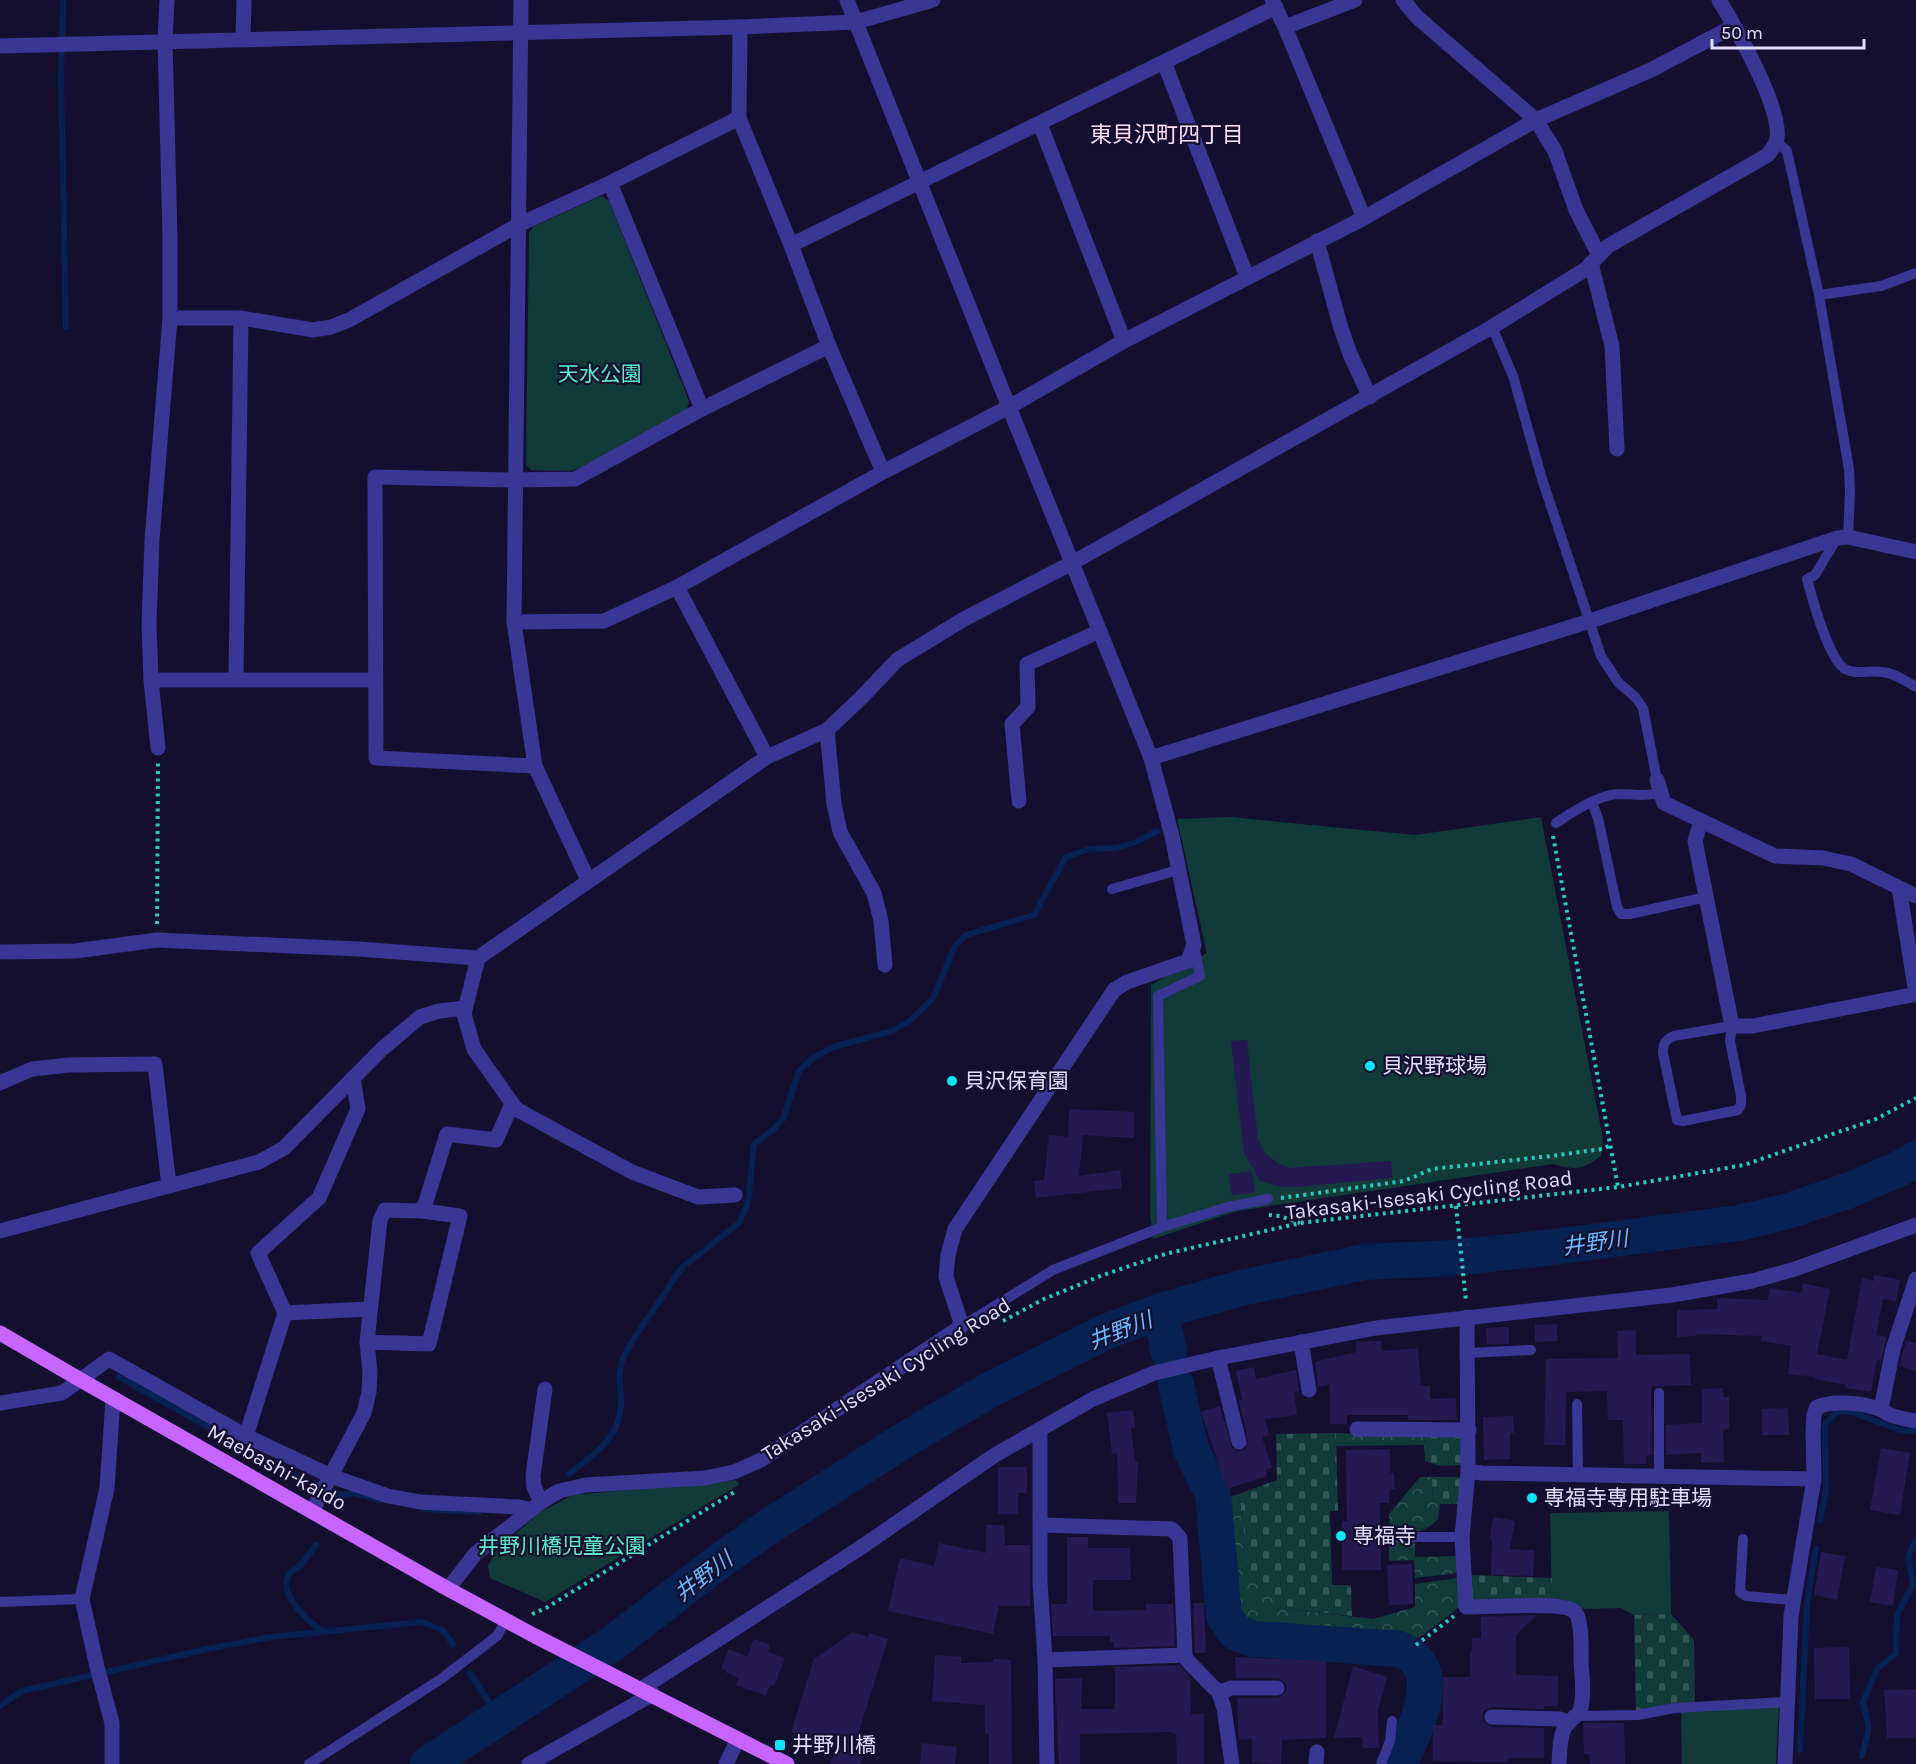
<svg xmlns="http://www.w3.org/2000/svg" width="1916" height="1764" font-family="Karla,'Noto Sans JP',sans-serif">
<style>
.green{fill:#123a39}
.forest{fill:url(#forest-crowns)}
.cemetery{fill:url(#cemetery-stones)}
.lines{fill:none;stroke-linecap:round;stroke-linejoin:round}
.stream{stroke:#062152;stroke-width:6}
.river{stroke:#062152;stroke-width:36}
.building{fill:#251952}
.path{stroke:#25ccc2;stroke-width:4;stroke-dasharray:3 4.5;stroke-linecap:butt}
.service{stroke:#3a3693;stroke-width:10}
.minor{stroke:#3a3693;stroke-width:15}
.tertiary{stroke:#3a3693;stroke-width:15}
.primary{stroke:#c665ff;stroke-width:15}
.poi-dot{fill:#0ae6ff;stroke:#150f2f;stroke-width:2}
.labels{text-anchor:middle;stroke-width:4.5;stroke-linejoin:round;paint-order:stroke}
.park-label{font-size:21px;fill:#5decc9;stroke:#150f2f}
.poi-label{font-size:21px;fill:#e2deff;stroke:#150f2f;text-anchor:start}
.street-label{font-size:21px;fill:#e2deff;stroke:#150f2f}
.neighbourhood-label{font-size:22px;fill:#ffe0f4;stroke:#150f2f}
.water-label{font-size:22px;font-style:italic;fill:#6cbbff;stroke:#150f2f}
</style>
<defs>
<pattern id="forest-crowns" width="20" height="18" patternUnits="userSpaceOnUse" patternTransform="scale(1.5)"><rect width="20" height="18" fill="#123a39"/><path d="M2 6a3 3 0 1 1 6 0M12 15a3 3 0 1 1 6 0" fill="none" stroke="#345657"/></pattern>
<pattern id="cemetery-stones" width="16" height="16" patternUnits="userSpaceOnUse" patternTransform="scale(1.5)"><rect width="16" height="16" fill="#123a39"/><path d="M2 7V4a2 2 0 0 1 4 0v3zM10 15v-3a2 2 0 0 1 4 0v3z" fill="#345657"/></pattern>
</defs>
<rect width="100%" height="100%" fill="#150f2f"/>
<g class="green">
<path d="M601,196l8,5 80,200 -3,11 -104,55 -12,4 -39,-1 -5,-5 3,-232 5,-7z"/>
<path d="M1230,817l185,18 126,-18 62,322 -2,17c-21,15 -23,14 -48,8l-316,47 -84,28 -3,-27 1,-227 56,-32 -30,-134z"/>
<path d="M735,1480l5,4 -195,118 -55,-24 -2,-12 9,-17 45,-38 31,-16z"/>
<path d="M1669,1511l2,103 -37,1 -13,-7 -42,1 -27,-7 -2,-89z"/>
<path d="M1779,1706l-3,58h-94l-1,-55z"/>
</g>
<g class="forest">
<path d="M1336,1433l88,2v10l-88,1z"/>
<path d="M1420,1477h12l1,27h7l-2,15c-16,16 -27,14 -48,13l-1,-18z"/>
<path d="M1239,1494l3,27 37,87 94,11 42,-12v-23l42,-6 4,28 -49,37 -19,-5 -141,-10 -11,-9 -6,-9 -11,-111z"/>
<path d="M1389,1541h26v16l41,-1 1,17 -42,5 -1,-18 -25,1z"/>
</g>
<g class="cemetery">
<path d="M1336,1433l2,78h-8l2,74h19l1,31 -73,-8 -30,-38 -10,-76 38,-14 -1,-46z"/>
<path d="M1424,1435h37v30l-21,1 -15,-5z"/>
<path d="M1432,1477h29l-3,27h-25z"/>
<path d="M1470,1575l82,3v24h-81z"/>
<path d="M1671,1614l23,26 1,64 -59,9 -2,-98z"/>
</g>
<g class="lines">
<g class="stream">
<path d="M63,0l-2,79 5,248"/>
<path d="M119,1377l179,100 44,18 12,-2 25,7"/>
<path d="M569,1474c27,-21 53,-37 52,-75 -1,-16 -4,-30 4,-45 14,-27 35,-51 50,-77l9,-11 55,-43 9,-20 6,-59 19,-14 10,-11 16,-48 14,-13 20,-11 59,-16 18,-10 23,-23 22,-52 11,-11 68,-20 32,-58 23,-8 27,-1 20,-6 21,-11"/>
<path d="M424,1509l56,3"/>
<path d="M1820,1520l6,-30 -1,-66 12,-12 12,-1 51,19 16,1"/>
<path d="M316,1545c-6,7 -11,16 -18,22 -1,1 -8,5 -8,6 -14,19 18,49 33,58"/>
<path d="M470,1673l29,45"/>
<path d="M0,1706l22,-15 190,-43 59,-11 151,-15 21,8 10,15"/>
<path d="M1800,1750l7,-147 9,-55"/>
<path d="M1862,1756l7,-28 -6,-26 15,-34 18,-14 1,-39 16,-30 -5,-28 8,-18"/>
</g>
<g class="river">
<path d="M1161,1311l8,42"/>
<path d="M1176,1385l15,64 22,45 11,122 11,16 18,7 146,10c7,3 14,6 19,13 20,25 -8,77 -18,102"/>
<path d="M428,1764l185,-121 104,-80 51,-36 138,-88 80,-47 119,-60 56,-21 80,-23 124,-26 86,-4 94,-10 194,-25 49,-12 59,-20 52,-22 17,-10"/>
</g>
</g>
<g class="building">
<path d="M1247,1040l11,100 7,13 12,10 12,5 102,-7 1,17 -95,9h-14l-23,-6 -16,-28 -13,-112z"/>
<path d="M1069,1109l65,3v26l-51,-3 -4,41 41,-6 2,18 -86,10 -2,-17 10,-1 5,-45 19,2z"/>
<path d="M1252,1171l3,22 -23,2 -3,-21z"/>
<path d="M1874,1275l26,5 -4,21 -13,-2 -7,36 11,2 -6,24 -4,-1 -6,32 -26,-4 1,-3 -31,-6v-2l-27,-3 3,-28 -30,-5 1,-5 -66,-2v2l-19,1v-27l40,-1v-11l51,2 2,-12 32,5 1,-10 27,6 -13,65 30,6 15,-82 12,3z"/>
<path d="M1557,1324v17l-22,1v-17z"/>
<path d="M1509,1327v17h-22l-1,-16z"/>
<path d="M1636,1330v25l54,-1 1,31 -40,1 1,69 -6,1v8h-22l-1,-44h-15l-1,-29 -41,1 -1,53h-21l2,-86 72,-1 -1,-27z"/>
<path d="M1381,1341l1,10 36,-3 3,38h9v13l26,-1 1,22h-49v-5h-61v9h-17v-40l-12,3 -3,-25 41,-10v-10z"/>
<path d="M1906,1341l10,2v28l-17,-5z"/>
<path d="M1254,1367l2,12 40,-9 3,21 -5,1 3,23 -32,4 4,16 -7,2 10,31 -6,2 1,6 -40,13 -26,-77 19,-6 12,42 5,3 8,-2 3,-9 -9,-39 3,-1 -6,-29z"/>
<path d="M1723,1388l1,9h5v32l-6,1 1,32 -23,1v-10l-35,2v-30l36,-2v-34z"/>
<path d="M1788,1408l1,27h-27v-26z"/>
<path d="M1133,1410l2,17 -4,1 4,34h3l-2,41h-18l-1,-50 -5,1 -5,-41z"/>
<path d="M1513,1416l1,17h-4v26l-26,1 -1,-43z"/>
<path d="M1881,1448l29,5 -10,62 -30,-5z"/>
<path d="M1390,1449v24h4l1,16h-5l-1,14h-9l1,67h-39v-49h5l-1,-71z"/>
<path d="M998,1467h29v26h-9v21h-20z"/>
<path d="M1493,1517l22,4 -5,28 24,1 -1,26 -42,-1 1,-36h-2z"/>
<path d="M986,1525h18l1,20h25v61h-31l-6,28 -105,-23 12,-53 34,8 5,-23 47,10z"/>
<path d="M1067,1537h21v11h42l1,32h-38v31l53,-1v-6h27l2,42 -61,2v-6h-4v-6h-57l-2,-32h16z"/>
<path d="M1821,1552l24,4 -8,44 -23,-5z"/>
<path d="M1412,1564l1,40 -24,1 -2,-40z"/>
<path d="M1876,1567l22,3 -5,36 -23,-4z"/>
<path d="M1193,1603h11l2,50h-11z"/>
<path d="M1537,1615l-21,20v40l42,1v30h-14v3l-52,-2 -8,4 -2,6 2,5 7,5 53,1v30h-36v4l-75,-1v-36h10v-48h27v-25h2v-14h9v-21z"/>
<path d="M853,1632l15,5 1,-4 19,6 -31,98 12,6 -9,21h-30l7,-17 -46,-15 23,-73z"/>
<path d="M754,1639l16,6 -2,7 17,6 -11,28 -4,-1 -4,11 -30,-11 3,-7 -14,-6 1,-2 -5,-2 8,-19 18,8z"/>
<path d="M1849,1647l1,52h-35l-1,-51z"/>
<path d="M935,1655l26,2v6l32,-1v-3l18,1 1,104h-23v-31l-4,1v-29l-53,-4z"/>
<path d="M1235,1657l91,4v77l-44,2 -1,24 -29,-1v-24l-13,1 -2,-42h41l7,-5 2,-6 -2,-4 -7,-5h-42z"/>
<path d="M1179,1665l11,12 1,37h13v50h-27l-1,-30 -5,-2 -91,2v30h-21l-4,-85 27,-1 -1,31h34v-42z"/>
<path d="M1353,1666l34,11 -9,33 1,38h-16l-1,-11 -28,1z"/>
<path d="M1916,1689v49h-29l-3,-48z"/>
<path d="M1583,1723h41l1,41h-35l-1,-10h-5z"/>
<path d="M922,1743l35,4 -2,17h-35z"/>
</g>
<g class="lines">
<g class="path">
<path d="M1553,836l65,351"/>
<path d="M157,924l1,-161"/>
<path d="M1281,1198l123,-17 28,-12 119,-13 51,-7 9,-4"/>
<path d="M1456,1206l10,95"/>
<path d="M1269,1215l11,1 20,7"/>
<path d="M1003,1321l41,-22 59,-24 62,-21 135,-31 318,-36 126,-22 132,-46 40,-21"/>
<path d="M532,1614l14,-6 190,-117"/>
<path d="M1416,1645l38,-29"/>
</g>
<g class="service">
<path d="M1777,142l10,9 32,144 30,174 1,23 -2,45"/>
<path d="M1819,295l62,-9 35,-13"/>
<path d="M1492,327l21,49 29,103 59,177 17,26 18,16 7,10 14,72"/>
<path d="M1837,538l-22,37 -8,4c5,19 22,81 38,90 11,6 26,1 37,3 12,1 24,9 34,15"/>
<path d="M1592,803l6,15 19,89 4,7h9l76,-17"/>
<path d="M1556,823c14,-10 43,-28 61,-29 16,0 26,3 43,-1"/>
<path d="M1112,889l66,-19"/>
<path d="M1732,1026l-2,15 11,55v9l-3,5 -55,11 -6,-1 -14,-67c0,-10 2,-13 11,-17z"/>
<path d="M1162,1227l-4,-231 42,-20 -6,-31"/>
<path d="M962,1326l91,-56 109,-43 66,-20 40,-8"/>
<path d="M1468,1353l63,-3"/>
<path d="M1659,1393v84"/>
<path d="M1577,1404l1,70"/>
<path d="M1392,1537h70"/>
<path d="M1743,1539l-3,53 6,4 47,4"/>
<path d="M0,1602l82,-3"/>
<path d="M1576,1716l61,-1 38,-7 112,-6"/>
<path d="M309,1764l132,-85 56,-43 9,-16"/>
<path d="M1381,1764l9,-23 2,-20"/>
</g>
<g class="minor">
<path d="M521,0l-7,622 21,144 53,114"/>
<path d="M1272,0l13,27 79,191"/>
<path d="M1403,0l14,17 119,103 19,31 21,59 23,45"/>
<path d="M740,27l-1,91 52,127 38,101 54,126"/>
<path d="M1285,27l70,-27"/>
<path d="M243,39l1,-39"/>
<path d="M1164,62l83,215"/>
<path d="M1040,124l84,217"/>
<path d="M610,183l92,226"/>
<path d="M1317,241l23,84 10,29 20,43"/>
<path d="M791,245l485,-238"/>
<path d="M1591,263l21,83 5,103"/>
<path d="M170,318h71l72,12 18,-3 18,-7 171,-96 90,-41 129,-65"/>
<path d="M677,587l90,170"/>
<path d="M514,622l90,-1 73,-34 206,-115 126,-65 115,-66 240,-123 172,-98 115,-50 83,-44"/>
<path d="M236,679l5,-361"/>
<path d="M151,680h223"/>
<path d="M827,730l7,74 6,28 34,61 7,28 4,44"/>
<path d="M158,748l-7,-68 -2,-56 3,-84 18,-222v-81l-5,-197 2,-40"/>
<path d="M1151,758l439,-137 247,-83 11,-1 68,15"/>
<path d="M535,766l-159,-8 -1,-281 140,3 60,-1 127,-70 127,-63"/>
<path d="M1657,780l7,23 111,53 48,2 28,6 65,32"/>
<path d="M1019,801l-7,-77 16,-17 -1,-43 73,-33"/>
<path d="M1701,821l-6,20 37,185h21l163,-32"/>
<path d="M1899,888l17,105"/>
<path d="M0,952l75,-1 82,-11 201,9 120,9 289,-201 60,-27 35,-33 35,-37 67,-41 108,-56 420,-236 94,-58 22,-23 160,-91c3,-5 8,-10 9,-16 5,-31 -41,-111 -58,-139"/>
<path d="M478,958l-14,56 10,35 42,60 116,63 66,25 37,-2"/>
<path d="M0,1083l32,-14 37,-4 86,-1 14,122"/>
<path d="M423,1211l24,-77 49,6 16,-36"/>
<path d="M0,1231l259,-69 25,-14 98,-99 38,-32 19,-6 26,-3"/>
<path d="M285,1313l85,-4"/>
<path d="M1467,1317l1,154 14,2 332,6"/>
<path d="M1301,1342l8,48"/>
<path d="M1218,1358l21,84"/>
<path d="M0,1403l62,-10 47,-34 137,77 85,40 57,20 32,6 100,5 11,3"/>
<path d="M1881,1409l12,-60 23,-70"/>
<path d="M1040,1429v152l5,79 2,104"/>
<path d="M1357,1429l112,1"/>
<path d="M246,1436l39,-123 -27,-60 61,-55 39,-89 -5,-31"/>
<path d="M1468,1471l-6,66 4,70c20,1 98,-7 109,5 7,8 6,34 6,45 0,15 4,35 0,50 -1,8 -9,11 -14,17 -8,10 -7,28 -8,40"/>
<path d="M541,1502l-7,-15 -1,-11 12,-87"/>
<path d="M312,1511l52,-98 5,-21 1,-20 -3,-30 13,-122 5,-10 38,1 37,5 -31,128 -62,-2"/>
<path d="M1041,1525l131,4 8,9 5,117 2,5 26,27 5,3 6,18 8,56"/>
<path d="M448,1589l27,-35 66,-52 18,-11 27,-6 119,-7 29,-6 27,-12 201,-134 -16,-49 2,-22 7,-26 159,-239 13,-8 61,-21 6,-16 -22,-109 -21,-78 -142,-351 -162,-407"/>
<path d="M1045,1660l140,-5"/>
<path d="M641,1689l216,-139 138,-95 98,-56 61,-26 64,-15 158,-30 296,-33 80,-14 43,-12 121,-44"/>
<path d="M1219,1693l12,-5h46"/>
<path d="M1492,1717l68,2 9,4"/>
<path d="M112,1764v-41l-15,-56 -15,-68 25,-111 6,-89"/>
<path d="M529,1764l124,-70"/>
<path d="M726,1764l12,-25"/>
<path d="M1316,1764l1,-12"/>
<path d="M1785,1764l6,-148 23,-137 -1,-49 1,-15 3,-8c16,-7 46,-4 62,2 4,1 6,3 9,5 9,4 18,5 28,7"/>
</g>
<path class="tertiary" d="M0,46l740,-19 116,-5 77,-22"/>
<path class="primary" d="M0,1333l79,46 369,210 87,47 252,128"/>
</g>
<g class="poi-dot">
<circle cx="1370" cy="1066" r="6"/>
<circle cx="952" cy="1081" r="6"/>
<circle cx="1532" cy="1498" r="6"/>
<circle cx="1341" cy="1536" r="6"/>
<rect x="774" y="1739" width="12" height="12" rx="3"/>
</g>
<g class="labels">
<g class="park-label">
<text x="600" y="381">天水公園</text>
<text x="562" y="1553">井野川橋児童公園</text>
</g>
<g class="poi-label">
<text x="1382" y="1073">貝沢野球場</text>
<text x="964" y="1088">貝沢保育園</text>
<text x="1544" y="1505">専福寺専用駐車場</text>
<text x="1353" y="1543">専福寺</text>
<text x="792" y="1752">井野川橋</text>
</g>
<g class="street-label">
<text transform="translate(1429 1195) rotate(-7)" y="7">Takasaki-Isesaki Cycling Road</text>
<text transform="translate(886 1379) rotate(-32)" y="7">Takasaki-Isesaki Cycling Road</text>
<text transform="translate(277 1467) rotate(29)" y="7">Maebashi-kaido</text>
</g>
<g class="neighbourhood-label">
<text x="1167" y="142">東貝沢町四丁目</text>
</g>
<g class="water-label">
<text transform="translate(1595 1242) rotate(-8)" y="8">井野川</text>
<text transform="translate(1120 1330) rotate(-21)" y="8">井野川</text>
<text transform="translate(703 1576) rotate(-37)" y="8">井野川</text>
</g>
</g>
<path d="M1712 39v9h152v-9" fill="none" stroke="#e2deff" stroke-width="3"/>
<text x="1721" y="39" font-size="18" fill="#e2deff" stroke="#150f2f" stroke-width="4.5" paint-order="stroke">50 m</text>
</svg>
